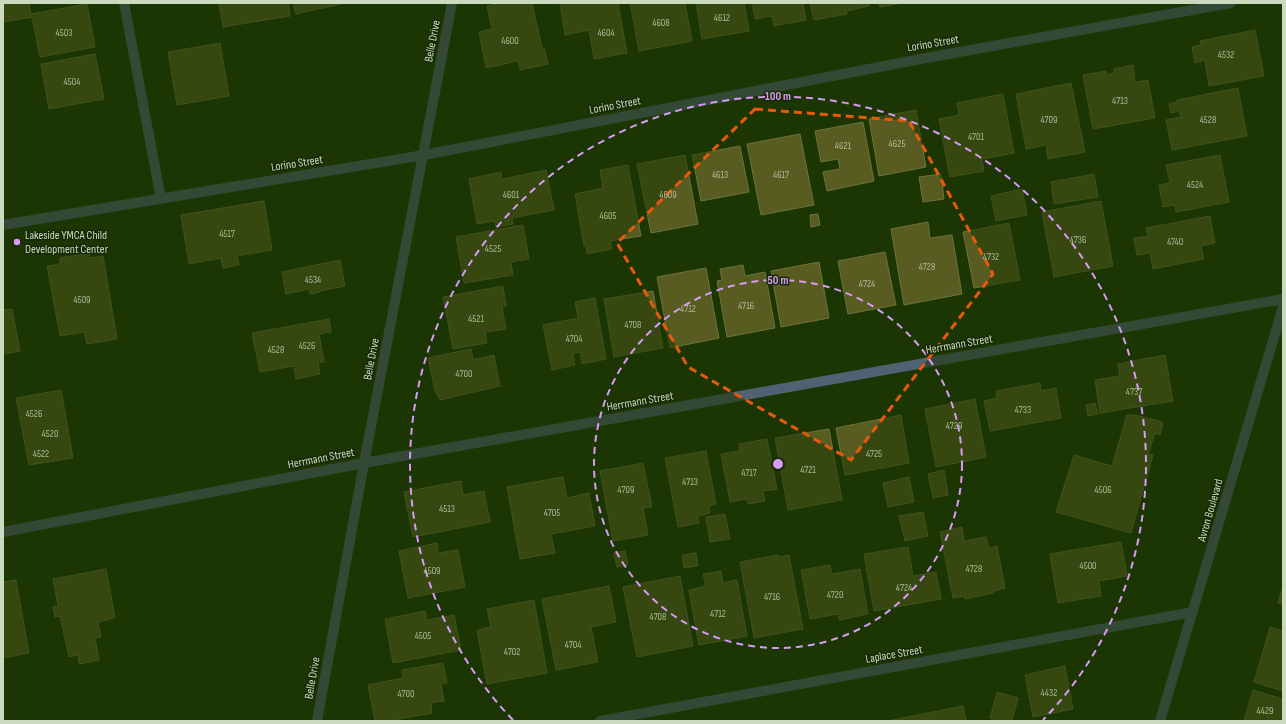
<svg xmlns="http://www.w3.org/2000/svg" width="1286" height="724" font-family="'Sofia Sans Condensed',sans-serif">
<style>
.building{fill:#585c21;stroke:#6e7339}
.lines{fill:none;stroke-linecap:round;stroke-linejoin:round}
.minor{stroke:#516174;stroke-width:10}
.marked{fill:none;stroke:#e8590c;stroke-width:3;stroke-dasharray:8 5;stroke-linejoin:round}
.ring{fill:none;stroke:#d89bf8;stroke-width:2;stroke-dasharray:7 5}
.poi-dot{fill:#d89bf8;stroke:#172a05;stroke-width:1.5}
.labels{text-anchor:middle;stroke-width:3;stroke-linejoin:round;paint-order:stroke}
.number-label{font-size:10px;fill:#adba98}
.street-label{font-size:12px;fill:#c9dabf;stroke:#172a05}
.poi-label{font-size:12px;fill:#c9dabf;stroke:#172a05;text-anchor:start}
.centre{fill:#d89bf8;stroke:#172a05;stroke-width:2}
.ring-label{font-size:12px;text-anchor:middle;font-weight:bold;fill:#d89bf8;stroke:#172a05;stroke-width:3;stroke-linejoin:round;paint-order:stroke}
</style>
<rect width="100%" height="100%" fill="#1c3603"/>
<g class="building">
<path d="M3,3h26l2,11 56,-10 8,43 -55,10 -8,-40 -29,5z"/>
<path d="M219,3h69l2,13 -67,11z"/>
<path d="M293,3h52l-49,11z"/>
<path d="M501,3h31l10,45h2l4,16 -28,6 -2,-9 -32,7 -7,-36 13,-3 -5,-23z"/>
<path d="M560,3h58l9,50 -33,6 -5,-29 -24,5z"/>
<path d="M630,3h55l7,38 -53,10z"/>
<path d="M696,3h48l5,28 -47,8z"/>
<path d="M752,3h51l3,17 -32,6 -2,-10 -17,3z"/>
<path d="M810,3h59v3l-23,5 1,3 -33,6z"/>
<path d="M879,3h24l-23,4z"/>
<path d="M1255,30l9,46 -55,10 -4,-26 -10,3 -3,-16 9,-2 -1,-4z"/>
<path d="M220,43l9,53 -52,9 -9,-53z"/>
<path d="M95,54l9,45 -55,10 -8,-45z"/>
<path d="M1133,65l2,17 13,-2 7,38 -62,11 -10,-54 23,-4 1,4 8,-2 -1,-4z"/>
<path d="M1071,83l14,69 -37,7 -2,-14 -20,4 -10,-55z"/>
<path d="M1238,88l9,48 -75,14 -6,-30 15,-3 -2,-6 -8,2 -2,-9 8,-2v-2z"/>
<path d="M1003,94l11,59 -32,6 2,12 -34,6 -11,-58 20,-4 -2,-12z"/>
<path d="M916,110l10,57 -47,9 -10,-57z"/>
<path d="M863,122l11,59 -47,10 -4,-19 17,-3 -2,-10 -17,3 -6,-31z"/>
<path d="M800,134l14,71 -53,10 -14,-71z"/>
<path d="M740,146l9,46 -48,9 -9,-46z"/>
<path d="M685,155l13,69 -47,9 -14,-69z"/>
<path d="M1220,155l9,47 -53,10 -1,-7 -12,2 -4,-22 11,-2 -4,-18z"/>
<path d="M628,165l13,71 -31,5 2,8 -25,5 -1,-9 -2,1 -9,-52 28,-6 -3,-18z"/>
<path d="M546,170l8,40 -42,8 1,6 -17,3 -1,-6 -18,3 -8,-45 32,-7 1,7z"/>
<path d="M941,174l3,25 -21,3 -4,-25z"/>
<path d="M1094,174l4,23 -44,7 -3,-22z"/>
<path d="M1022,189l5,26 -31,6 -5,-25z"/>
<path d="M264,201l8,49 -35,6 2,9 -16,3 -2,-10 -32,6 -8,-49z"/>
<path d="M1101,201l12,65 -59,11 -12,-65z"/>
<path d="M818,214l2,11 -9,2 -1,-12z"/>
<path d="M1210,216l5,27 -14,3 3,13 -51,10 -3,-16 -13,2 -3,-17 14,-2 -2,-8z"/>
<path d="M928,222l2,16 22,-3 10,59 -58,11 -13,-76z"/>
<path d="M1009,223l11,57 -46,8 -11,-56z"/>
<path d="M523,225l6,34 -18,3 2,13 -49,8 -8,-46z"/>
<path d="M885,252l11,53 -48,9 -10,-53z"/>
<path d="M89,253l1,5 13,-2 14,83 -30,5 -3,-12 -24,4 -13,-70 13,-2v-6z"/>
<path d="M340,260l5,26 -25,5v1l-10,2 -1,-5 -23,5 -4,-22z"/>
<path d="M819,262l10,56 -48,9 -10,-56z"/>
<path d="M743,265l2,11 20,-4 10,56 -48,9 -10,-56 5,-1 -2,-11z"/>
<path d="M706,268l13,70 -49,10 -13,-71z"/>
<path d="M503,286l3,20 -4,1 4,22 -21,3 2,11 -34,6 -10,-52z"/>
<path d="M653,291l10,57 -49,9 -10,-58z"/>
<path d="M595,298l11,61 -24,5 -2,-12 -7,1 2,12 -23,5 -9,-45 35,-7 -3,-16z"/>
<path d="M12,309l8,42 -17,3v-44z"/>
<path d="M329,319l2,13 -12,2 5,28 -6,1 2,11 -24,5 -2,-13 -34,6 -8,-39z"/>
<path d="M471,349l2,11 21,-5 6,31 -60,14 -5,-9 -7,-33z"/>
<path d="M1165,355l8,46 -73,12 -5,-33 25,-4 -2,-12z"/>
<path d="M1040,383l1,8 15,-3 5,30 -71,13 -6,-30 13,-3 -1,-7z"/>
<path d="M61,390l12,68 -44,7 -13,-67z"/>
<path d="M975,399l11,58 -50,10 -11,-58z"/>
<path d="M1095,403l3,11 -10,2 -2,-11z"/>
<path d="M901,415l8,48 -64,12 -9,-47z"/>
<path d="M1127,415h8l28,7 -3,13 -5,-2 -7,21 5,1 -22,78 -75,-21 18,-57 38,11z"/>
<path d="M829,429l13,71 -54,10 -13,-72z"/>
<path d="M767,439l10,50 -14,2 2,10 -17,3 -1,-5 -17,3 -9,-48 19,-3 -1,-7z"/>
<path d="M706,451l10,53 -7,2 1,7 -12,3 1,7 -21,4 -13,-69z"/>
<path d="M643,463l9,44 -9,1 5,27 -35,6 -13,-70z"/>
<path d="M944,470l4,25 -15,3 -5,-24z"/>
<path d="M563,477l4,21 22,-5 6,33 -44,8 4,19 -35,6 -13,-72z"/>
<path d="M909,477l5,25 -26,5 -5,-24z"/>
<path d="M461,481l2,14 21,-4 6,31 -77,15 -9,-45z"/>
<path d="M923,512l5,24 -23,5 -6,-25z"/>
<path d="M725,514l5,25 -20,3 -4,-25z"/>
<path d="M962,527l2,14 22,-4 3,11 8,-2 8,42 -12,3v2l-28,6v-3l-12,2 -13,-66z"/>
<path d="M1121,542l6,34 -28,5 2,15 -43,7 -8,-49z"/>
<path d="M437,543l1,10 20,-3 7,37 -57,11 -9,-47z"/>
<path d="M908,547l5,29 23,-4 5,27 -67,12 -10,-57z"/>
<path d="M625,551l3,14 -11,2 -3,-14z"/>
<path d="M696,553l2,13 -14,2 -2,-13z"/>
<path d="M778,555l1,2 10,-2 14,74 -49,9 -14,-76z"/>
<path d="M830,565l2,9 28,-5 8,45 -29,6 -1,-6 -28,5 -9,-49z"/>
<path d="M106,569l9,49 -17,4 3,15 -6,1 4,22 -20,4 -1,-9 -9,2 -9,-41 -5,1 -2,-10 5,-1 -5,-27z"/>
<path d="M721,571l2,12 14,-3 10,56 -48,9 -10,-55 17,-4 -3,-12z"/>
<path d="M680,576l13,70 -56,11 -14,-70z"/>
<path d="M16,580l13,73 -26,5v-76z"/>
<path d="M609,586l7,36 -25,5 7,35 -42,8 -14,-71z"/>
<path d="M1283,586v18l-5,-1z"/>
<path d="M534,600l13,73 -60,11 -10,-54 14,-3 -4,-18z"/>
<path d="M425,611l2,9 27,-5 7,35 -68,13 -8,-44z"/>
<path d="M1270,627l13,4v60l-29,-9z"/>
<path d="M443,663l4,20 -6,1 3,17 -13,2 1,10 -43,8h-14l-7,-36 35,-7 -1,-8z"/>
<path d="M1065,666l8,43 -40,8 -8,-42z"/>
<path d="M1253,690l30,9v22h-39z"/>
<path d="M997,692l21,6 -6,23h-13l-9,-3z"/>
<path d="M963,706l3,15h-74v-1z"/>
</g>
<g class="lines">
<g class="minor">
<path d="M124,3l37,196"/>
<path d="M3,225l421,-70 502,-97 305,-55"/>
<path d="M3,532l361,-69 919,-164"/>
<path d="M317,721l47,-258 88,-460"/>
<path d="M600,721l593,-109"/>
<path d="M1160,721l123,-414"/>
</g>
</g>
<path d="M0 0H1286V724H0ZM755,109l154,12 84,153 -142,186 -163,-93 -71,-124z" fill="#1c3603" fill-opacity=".55" fill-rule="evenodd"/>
<path class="marked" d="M755,109l154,12 84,153 -142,186 -163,-93 -71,-124z"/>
<g class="ring">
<circle cx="778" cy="464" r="184"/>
<path d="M513 720A368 368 0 1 1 1043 720"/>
</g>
<circle class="poi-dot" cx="17" cy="242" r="4"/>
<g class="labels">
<g class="number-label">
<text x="722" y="21">4612</text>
<text x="661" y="26">4608</text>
<text x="64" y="36">4503</text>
<text x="606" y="36">4604</text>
<text x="510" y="44">4600</text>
<text x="1226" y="58">4532</text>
<text x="72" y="85">4504</text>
<text x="1120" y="104">4713</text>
<text x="1049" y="123">4709</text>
<text x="1208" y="123">4528</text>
<text x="976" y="140">4701</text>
<text x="897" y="147">4625</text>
<text x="843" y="149">4621</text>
<text x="720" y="178">4613</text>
<text x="781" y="178">4617</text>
<text x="1195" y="188">4524</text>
<text x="511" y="198">4601</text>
<text x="668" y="198">4609</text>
<text x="608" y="219">4605</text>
<text x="227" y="237">4517</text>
<text x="1078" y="243">4736</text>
<text x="1175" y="245">4740</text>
<text x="493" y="252">4525</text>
<text x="991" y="260">4732</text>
<text x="927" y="270">4728</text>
<text x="313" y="283">4534</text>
<text x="867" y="287">4724</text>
<text x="82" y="303">4509</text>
<text x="746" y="309">4716</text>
<text x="688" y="312">4712</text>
<text x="476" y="322">4521</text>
<text x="633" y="328">4708</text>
<text x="574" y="342">4704</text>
<text x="307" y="349">4526</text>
<text x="276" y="353">4528</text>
<text x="464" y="377">4700</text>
<text x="1134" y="395">4737</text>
<text x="1023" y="413">4733</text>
<text x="34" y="417">4526</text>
<text x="954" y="429">4729</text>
<text x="50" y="437">4520</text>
<text x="41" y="457">4522</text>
<text x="874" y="457">4725</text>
<text x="808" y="473">4721</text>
<text x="749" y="476">4717</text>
<text x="690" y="485">4713</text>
<text x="626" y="493">4709</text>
<text x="1103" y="493">4506</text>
<text x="447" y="512">4513</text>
<text x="552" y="516">4705</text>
<text x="1088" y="569">4500</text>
<text x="974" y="572">4728</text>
<text x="432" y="574">4509</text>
<text x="904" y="591">4724</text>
<text x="835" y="598">4720</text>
<text x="772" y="600">4716</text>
<text x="718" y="617">4712</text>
<text x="658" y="620">4708</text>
<text x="423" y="639">4505</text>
<text x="573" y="648">4704</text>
<text x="512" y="655">4702</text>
<text x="1049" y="696">4432</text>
<text x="406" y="697">4700</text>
<text x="1265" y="714">4429</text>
</g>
<g class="street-label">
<text transform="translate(432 41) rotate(-79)" y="4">Belle Drive</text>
<text transform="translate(933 43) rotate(-10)" y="4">Lorino Street</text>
<text transform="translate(615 105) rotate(-11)" y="4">Lorino Street</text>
<text transform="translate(297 163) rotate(-9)" y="4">Lorino Street</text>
<text transform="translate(959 344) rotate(-10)" y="4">Herrmann Street</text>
<text transform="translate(371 359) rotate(-79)" y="4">Belle Drive</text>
<text transform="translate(640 401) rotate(-10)" y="4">Herrmann Street</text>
<text transform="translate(321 458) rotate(-11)" y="4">Herrmann Street</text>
<text transform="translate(1210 510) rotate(-74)" y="4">Avron Boulevard</text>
<text transform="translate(894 654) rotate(-10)" y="4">Laplace Street</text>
<text transform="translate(312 678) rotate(-80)" y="4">Belle Drive</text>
</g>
<g class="poi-label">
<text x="25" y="239">Lakeside YMCA Child<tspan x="25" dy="14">Development Center</tspan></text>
</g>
</g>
<circle cx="778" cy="464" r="6" class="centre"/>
<g class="ring-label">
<text x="778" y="100">100 m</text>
<text x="778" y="284">50 m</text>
</g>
<rect width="1286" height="724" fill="none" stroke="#c9dabf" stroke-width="8"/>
</svg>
